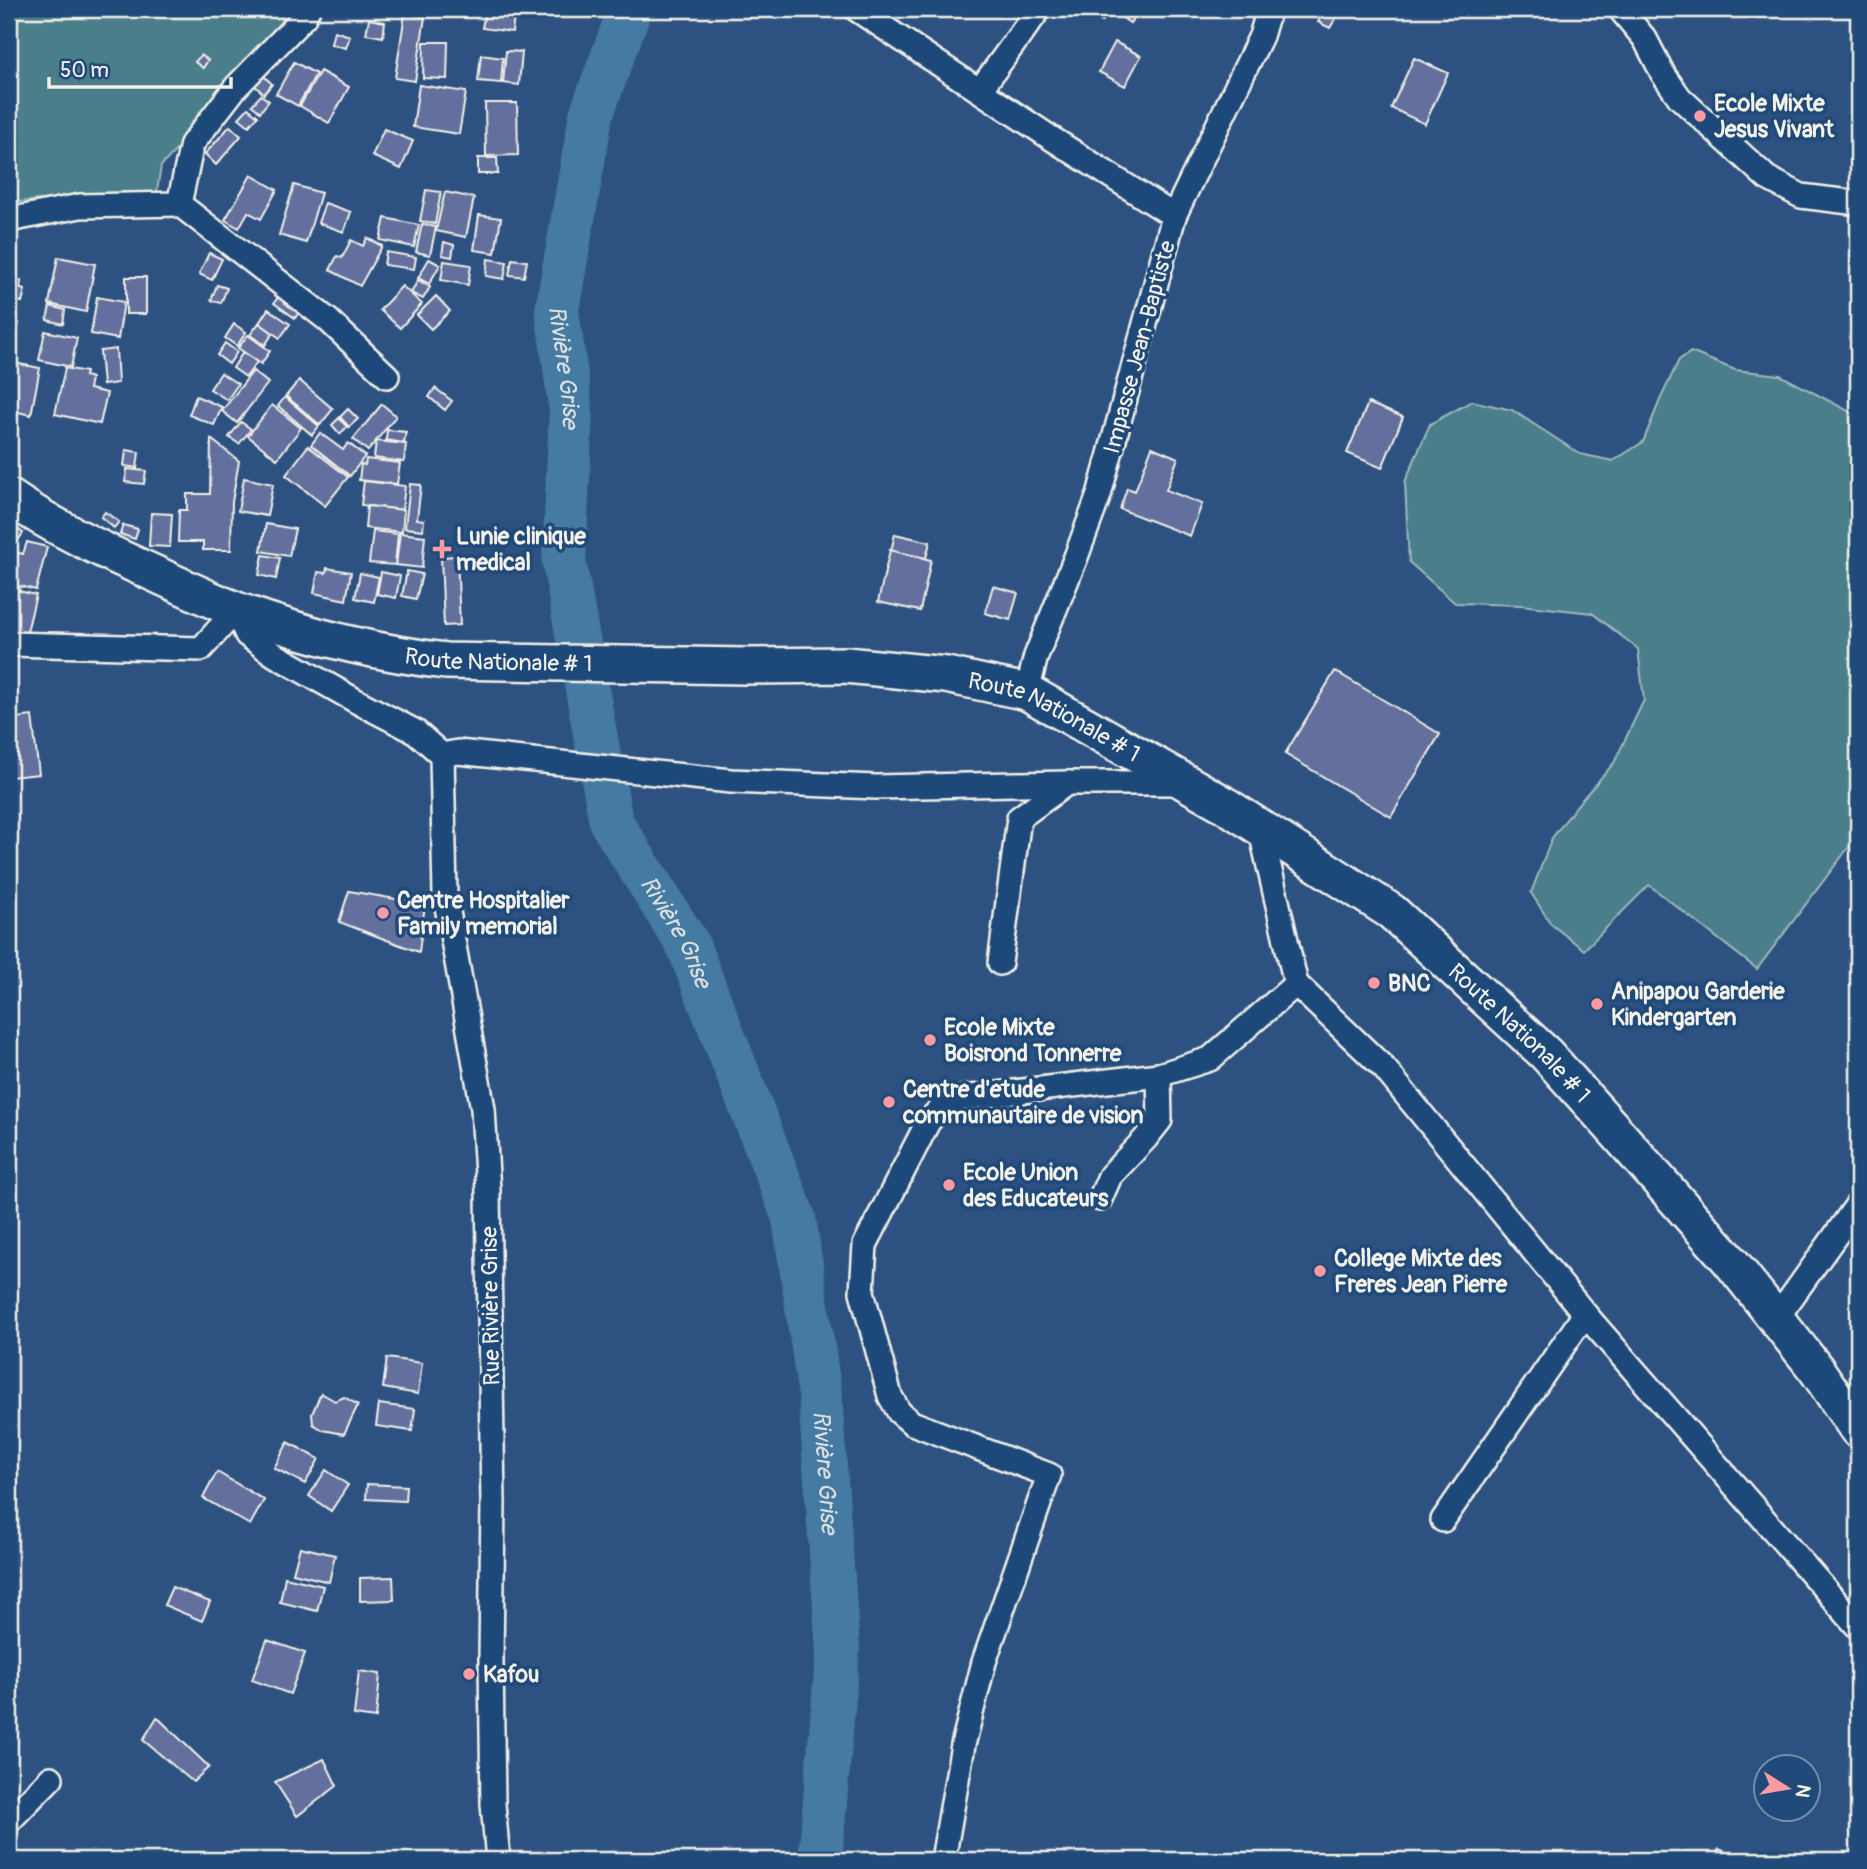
<svg xmlns="http://www.w3.org/2000/svg" width="1867" height="1869" font-family="Pangolin,sans-serif">
<style>
.green{fill:#4b7e8b;stroke:#a0b8ba;stroke-width:2}
.lines{fill:none;stroke-linecap:round;stroke-linejoin:round}
.river{stroke:#447aa2;stroke-width:44}
.building{fill:#63709e;stroke:#f4f1e8;stroke-width:2}
.minor-casing{stroke:#f4f1e8;stroke-width:28}
.primary-casing{stroke:#f4f1e8;stroke-width:40}
.minor{stroke:#1f4a7a;stroke-width:23}
.primary{stroke:#1f4a7a;stroke-width:35}
.poi-dot{fill:#ff9aa2;stroke:#1f4a7a;stroke-width:2.5}
.labels{text-anchor:middle;stroke-width:7;stroke-linejoin:round;paint-order:stroke}
.poi-label{font-size:23px;font-weight:bold;fill:#f4f1e8;stroke:#1f4a7a;text-anchor:start}
.street-label{font-size:23px;fill:#f4f1e8;stroke:#1f4a7a}
.water-label{font-size:24px;font-style:italic;fill:#dadfde;stroke:#1f4a7a}
</style>
<rect width="100%" height="100%" fill="#2d5281"/>
<filter id="ink" filterUnits="userSpaceOnUse"><feTurbulence type="fractalNoise" baseFrequency=".0143" numOctaves="2"/><feDisplacementMap in="SourceGraphic" scale="14" xChannelSelector="R" yChannelSelector="G"/><feConvolveMatrix kernelMatrix="1 2 1 2 8 2 1 2 1" color-interpolation-filters="sRGB"/></filter>
<g filter="url(#ink)">
<g class="green">
<path d="M9,9h283l-20,27 -77,94 -34,36 -5,31 -49,-3 -89,8 -9,3z"/>
<path d="M1691,352l44,18 45,5 78,41v419l-101,134 -108,-84 -65,65 -33,-26 -20,-31 21,-55 26,-34 36,-41 30,-63 -6,-51 -46,-36 -72,-8 -65,-2 -46,-41 -4,-80 25,-58 42,-23 40,9 68,44 33,7 30,-19 17,-42 19,-40z"/>
</g>
<g class="lines">
<path class="river" id="s1" d="M628,9l-1,8 -36,98 -34,195 14,101 -7,150 47,261 77,123 106,273 26,177 18,255 -18,210"/>
</g>
<g class="building">
<path d="M1082,9h58l-10,14 -19,-13 -9,12z"/>
<path d="M1326,9h15l-11,19 -12,-6z"/>
<path d="M485,13l29,4 -2,15 -30,-4z"/>
<path d="M405,14l20,3 -10,64 -20,-3z"/>
<path d="M369,19l16,3 -2,15 -17,-3z"/>
<path d="M334,31l16,5 -4,12 -15,-4z"/>
<path d="M424,42h24l-1,37 -24,-1z"/>
<path d="M1115,42l26,14 -16,30 -26,-14z"/>
<path d="M506,51l16,1 -3,33 -16,-2z"/>
<path d="M201,55l7,5 -5,8 -8,-6z"/>
<path d="M481,55l22,3 -2,25 -23,-2z"/>
<path d="M1414,58l34,15 -23,51 -34,-16z"/>
<path d="M294,62l22,12 -18,32 -22,-12z"/>
<path d="M320,71l29,16 -20,36 -29,-17z"/>
<path d="M263,75l9,9 -8,10 -10,-9z"/>
<path d="M419,85l47,7 -7,42 -46,-7z"/>
<path d="M261,95l8,6 -9,11 -8,-7z"/>
<path d="M485,103h32l1,52 -32,1z"/>
<path d="M248,108l10,8 -9,10 -10,-8z"/>
<path d="M230,126l11,10 -25,29 -11,-11z"/>
<path d="M384,129l29,12 -12,28 -29,-13z"/>
<path d="M478,158h19l1,16h-20z"/>
<path d="M251,175l26,15 -16,29 -13,-7 -9,16 -14,-8z"/>
<path d="M294,185l27,8 -15,50 -27,-8z"/>
<path d="M426,190l15,2 -6,32 -15,-3z"/>
<path d="M445,192l29,6 -8,39 -30,-6z"/>
<path d="M325,203l26,9 -7,20 -26,-9z"/>
<path d="M479,215l22,3 -6,35 -21,-3z"/>
<path d="M385,218l34,7 -5,22 -34,-7z"/>
<path d="M422,224l14,3 -6,28 -14,-3z"/>
<path d="M367,238l15,8 -22,40 -30,-16 7,-14 5,2 9,-18 12,6z"/>
<path d="M444,242l10,3 -2,12 -10,-2z"/>
<path d="M386,252l30,5 -2,12 -30,-4z"/>
<path d="M209,253l13,6 -10,21 -13,-6z"/>
<path d="M58,257l37,7 -9,48 -37,-8z"/>
<path d="M429,259l11,6 -11,19 -11,-6z"/>
<path d="M488,259l19,3 -3,17 -18,-3z"/>
<path d="M512,259l15,2 -3,16 -15,-2z"/>
<path d="M444,261l27,4 -3,20 -27,-5z"/>
<rect x="126" y="277" width="20" height="37"/>
<path d="M9,278l12,3 -1,7 -11,-2z"/>
<path d="M418,280l12,7 -7,12 -12,-6z"/>
<path d="M217,285l10,3 -6,15 -10,-3z"/>
<path d="M9,286l16,4 -3,12 -13,-3z"/>
<path d="M402,286l20,18 -22,24 -20,-18z"/>
<path d="M283,290l21,15 -9,13 -21,-15z"/>
<path d="M436,296l14,15 -19,18 -14,-14z"/>
<path d="M97,297l27,5 -6,37 -27,-5z"/>
<path d="M50,306l15,4 -2,14 -16,-4z"/>
<path d="M268,309l22,15 -10,14 -21,-15z"/>
<path d="M9,321l10,2 -6,35h-4z"/>
<path d="M259,323l14,10 -8,12 -15,-10z"/>
<path d="M234,324l12,8 -9,14 -12,-8z"/>
<path d="M45,331l32,7 -6,29 -32,-7z"/>
<path d="M248,335l22,16 -9,13 -23,-16z"/>
<path d="M225,343l12,9 -8,12 -12,-9z"/>
<path d="M116,349l2,34 -15,2 -3,-34z"/>
<path d="M243,352l14,10 -11,15 -13,-9z"/>
<path d="M14,363l26,5 -9,47 -22,-5v-40l4,1z"/>
<path d="M65,368l21,4 -1,4 6,2 -2,11 18,4 -7,31 -45,-10z"/>
<path d="M253,371l15,12 -31,40 -15,-12z"/>
<path d="M221,373l17,11 -11,16 -17,-11z"/>
<path d="M299,380l34,29 -13,16 -34,-29z"/>
<path d="M435,388l17,13 -7,9 -16,-13z"/>
<path d="M196,396l26,11 -8,18 -25,-10z"/>
<path d="M285,397l34,29 -7,9 -34,-29z"/>
<path d="M1368,403l35,14 -21,51 -35,-15z"/>
<path d="M382,404l14,12 -28,35 -15,-12z"/>
<path d="M272,405l29,23 -24,31 -29,-23z"/>
<path d="M348,409l10,10 -9,8 -9,-10z"/>
<path d="M339,418l8,9 -7,7 -8,-9z"/>
<path d="M241,422l10,7 -12,15 -10,-7z"/>
<path d="M387,430l19,2 -2,11 -18,-3z"/>
<path d="M320,433l23,17 5,-7 17,13 -15,20 -39,-31z"/>
<path d="M211,439l28,22 -7,41 -1,48h-28v-8h-25l1,-32h8v-16h23z"/>
<path d="M376,441l30,3 -2,18 -30,-4z"/>
<path d="M308,446l40,31 -23,29 -39,-31z"/>
<path d="M1152,447l26,11 -12,32 36,14 -12,32 -70,-27 7,-21 8,3z"/>
<path d="M126,450l13,2 -2,16 -13,-2z"/>
<path d="M366,459l34,4 -3,21 -38,-4 2,-16 4,1z"/>
<path d="M127,469l19,2 -2,13 -19,-2z"/>
<path d="M244,478l29,6 -6,32 -29,-5z"/>
<path d="M364,481l41,5 -3,24 -41,-5z"/>
<path d="M410,484l11,1 -4,34 7,1 -1,10 -18,-2z"/>
<path d="M367,506l37,4 -2,22 -37,-4z"/>
<path d="M105,512l14,10 -5,6 -13,-11z"/>
<path d="M151,513l21,1 -2,33 -21,-1z"/>
<path d="M9,523l14,10 -6,9 -8,-6z"/>
<path d="M266,524l29,5 -6,27 -28,-5z"/>
<path d="M123,525l15,4 -3,10 -15,-5z"/>
<path d="M373,531l25,3 -3,31 -26,-2z"/>
<path d="M400,533l25,3 -3,32 -26,-3z"/>
<path d="M895,534l35,8 -4,16 -35,-7z"/>
<path d="M27,542l20,5 -11,43 -16,-4 -1,5 17,4 -11,45 -16,-5v-85l14,4z"/>
<path d="M890,550l41,10 -11,51 -42,-9z"/>
<path d="M263,555l17,3 -4,21 -17,-4z"/>
<path d="M457,556l3,69 -16,1 -3,-69z"/>
<path d="M327,568l24,4 -5,28 -32,-7 4,-21 8,1z"/>
<path d="M407,571l15,3 -6,25 -14,-3z"/>
<path d="M381,572l19,4 -4,22 -19,-4z"/>
<path d="M360,573l19,4 -5,25 -19,-4z"/>
<path d="M993,586l25,7 -8,27 -25,-7z"/>
<path d="M1335,671l105,63 -49,83 -106,-63z"/>
<path d="M32,716l7,58 -28,3 -2,-25v-33z"/>
<path d="M349,891l76,13 -6,48 -80,-30z"/>
<path d="M387,1358l35,5 -4,31 -35,-6z"/>
<path d="M321,1393l14,8 9,-4 14,8 -14,29 -21,-4 -10,-6 -1,-10z"/>
<path d="M379,1404l36,5 -3,22 -36,-5z"/>
<path d="M288,1442l31,17 -14,25 -31,-16z"/>
<path d="M326,1470l22,15 -17,26 -22,-15z"/>
<path d="M217,1472l47,28 -14,25 -47,-27z"/>
<path d="M367,1484l39,2 -1,15 -39,-2z"/>
<path d="M300,1547l35,8 -6,27 -36,-9z"/>
<path d="M285,1577l38,9 -6,25 -37,-9z"/>
<path d="M393,1577l1,23 -34,1v-23z"/>
<path d="M172,1587l38,15 -8,19 -38,-16z"/>
<path d="M267,1640l38,13 -15,41 -38,-14z"/>
<path d="M359,1671l21,3 -4,44 -22,-3z"/>
<path d="M157,1717l52,50 -16,15 -50,-42z"/>
<path d="M324,1759l13,27 -40,30 -22,-34z"/>
<path d="M1719,1849l23,11h-28z"/>
</g>
<g class="lines">
<g class="minor-casing">
<g id="minor">
<path d="M856,9l195,129 123,78"/>
<path d="M1620,9l25,30 18,35 17,24 87,80 34,18 57,7"/>
<path d="M980,90l59,-81"/>
<path d="M179,204l149,116 59,56"/>
<path d="M9,220l71,-14 99,-2 13,-60 44,-57 68,-70 4,-8"/>
<path d="M9,644l192,5 35,-39 11,25 28,20 83,47 58,30 26,23 16,-3 273,29 145,6 191,-4h115"/>
<path d="M1027,692l9,-36 40,-99 23,-62 75,-279 87,-180 8,-27"/>
<path d="M442,755l3,140 38,214 5,82 5,312 -2,157 2,144 5,56"/>
<path d="M1260,827l36,157 88,84 201,246 273,313"/>
<path d="M1000,963l19,-145 48,-35"/>
<path d="M1100,1199l10,-23 35,-37 15,-19 -1,-45"/>
<path d="M1776,1319l82,-115"/>
<path d="M1443,1520l142,-206"/>
<path d="M9,1821l42,-43"/>
<path d="M943,1860l20,-115 21,-83 65,-187 -137,-52 -13,-11 -9,-16 -28,-104 3,-47 63,-123 14,-15 21,-9 196,-23 51,-16 86,-75"/>
</g>
</g>
<g class="primary-casing">
<g id="primary">
<path id="s2" d="M9,497c44,30 93,53 142,75 29,13 58,28 88,39 67,24 137,42 207,50l300,5 100,-1 100,10 81,17 195,111 170,109 154,142 64,71 121,137 85,107 42,61"/>
</g>
</g>
<use href="#minor" class="minor"/>
<use href="#primary" class="primary"/>
</g>
</g>
<g class="poi-dot">
<circle cx="1700" cy="116" r="7"/>
<path d="M438.5 538.5h7v7h7v7h-7v7h-7v-7h-7v-7h7z"/>
<circle cx="383" cy="913" r="7"/>
<circle cx="1374" cy="983" r="7"/>
<circle cx="1597" cy="1004" r="7"/>
<circle cx="930" cy="1040" r="7"/>
<circle cx="889" cy="1102" r="7"/>
<circle cx="949" cy="1185" r="7"/>
<circle cx="1320" cy="1271" r="7"/>
<circle cx="469" cy="1674" r="7"/>
</g>
<g class="labels">
<g class="poi-label">
<text x="1714" y="111">Ecole Mixte<tspan x="1714" dy="26">Jesus Vivant</tspan></text>
<text x="456" y="544">Lunie clinique<tspan x="456" dy="26">medical</tspan></text>
<text x="397" y="908">Centre Hospitalier<tspan x="397" dy="26">Family memorial</tspan></text>
<text x="1388" y="991">BNC</text>
<text x="1611" y="999">Anipapou Garderie<tspan x="1611" dy="26">Kindergarten</tspan></text>
<text x="944" y="1035">Ecole Mixte<tspan x="944" dy="26">Boisrond Tonnerre</tspan></text>
<text x="903" y="1097">Centre d'etude<tspan x="903" dy="26">communautaire de vision</tspan></text>
<text x="963" y="1180">Ecole Union<tspan x="963" dy="26">des Educateurs</tspan></text>
<text x="1334" y="1266">College Mixte des<tspan x="1334" dy="26">Freres Jean Pierre</tspan></text>
<text x="483" y="1682">Kafou</text>
</g>
<g class="street-label">
<text transform="translate(1139 347) rotate(-75)" y="8">Impasse Jean-Baptiste</text>
<text dy="8" stroke="none"><textPath href="#s2" startOffset="523">Route Nationale # 1</textPath></text>
<text dy="8" stroke="none"><textPath href="#s2" startOffset="1088">Route Nationale # 1</textPath></text>
<text dy="8" stroke="none"><textPath href="#s2" startOffset="1656">Route Nationale # 1</textPath></text>
<text transform="translate(490 1306) rotate(-91)" y="8">Rue Rivière Grise</text>
</g>
<g class="water-label">
<text dy="8" stroke="none"><textPath href="#s1" startOffset="368">Rivière Grise</textPath></text>
<text dy="8" stroke="none"><textPath href="#s1" startOffset="956">Rivière Grise</textPath></text>
<text dy="8" stroke="none"><textPath href="#s1" startOffset="1522">Rivière Grise</textPath></text>
</g>
</g>
<rect width="1867" height="1869" fill="none" stroke="#1f4a7a" stroke-width="35"/>
<rect x="18" y="18" width="1832" height="1834" fill="none" stroke="#f4f1e8" stroke-width="2.5" filter="url(#ink)"/>
<g transform="translate(1787 1788) rotate(101)"><circle r="33" fill="#1f4a7a" stroke="#748da6" stroke-width="2"/>
<path d="M0-5L12 26L0 18L-12 26Z" fill="#ff9aa2"/>
<text y="-10" font-size="19" font-weight="bold" text-anchor="middle" fill="#f4f1e8">N</text>
</g>
<path d="M49 77v10h182v-10" fill="none" stroke="#f4f1e8" stroke-width="3.5"/>
<text x="60" y="77" font-size="21" fill="#f4f1e8" stroke="#1f4a7a" stroke-width="5" paint-order="stroke">50 m</text>
</svg>
